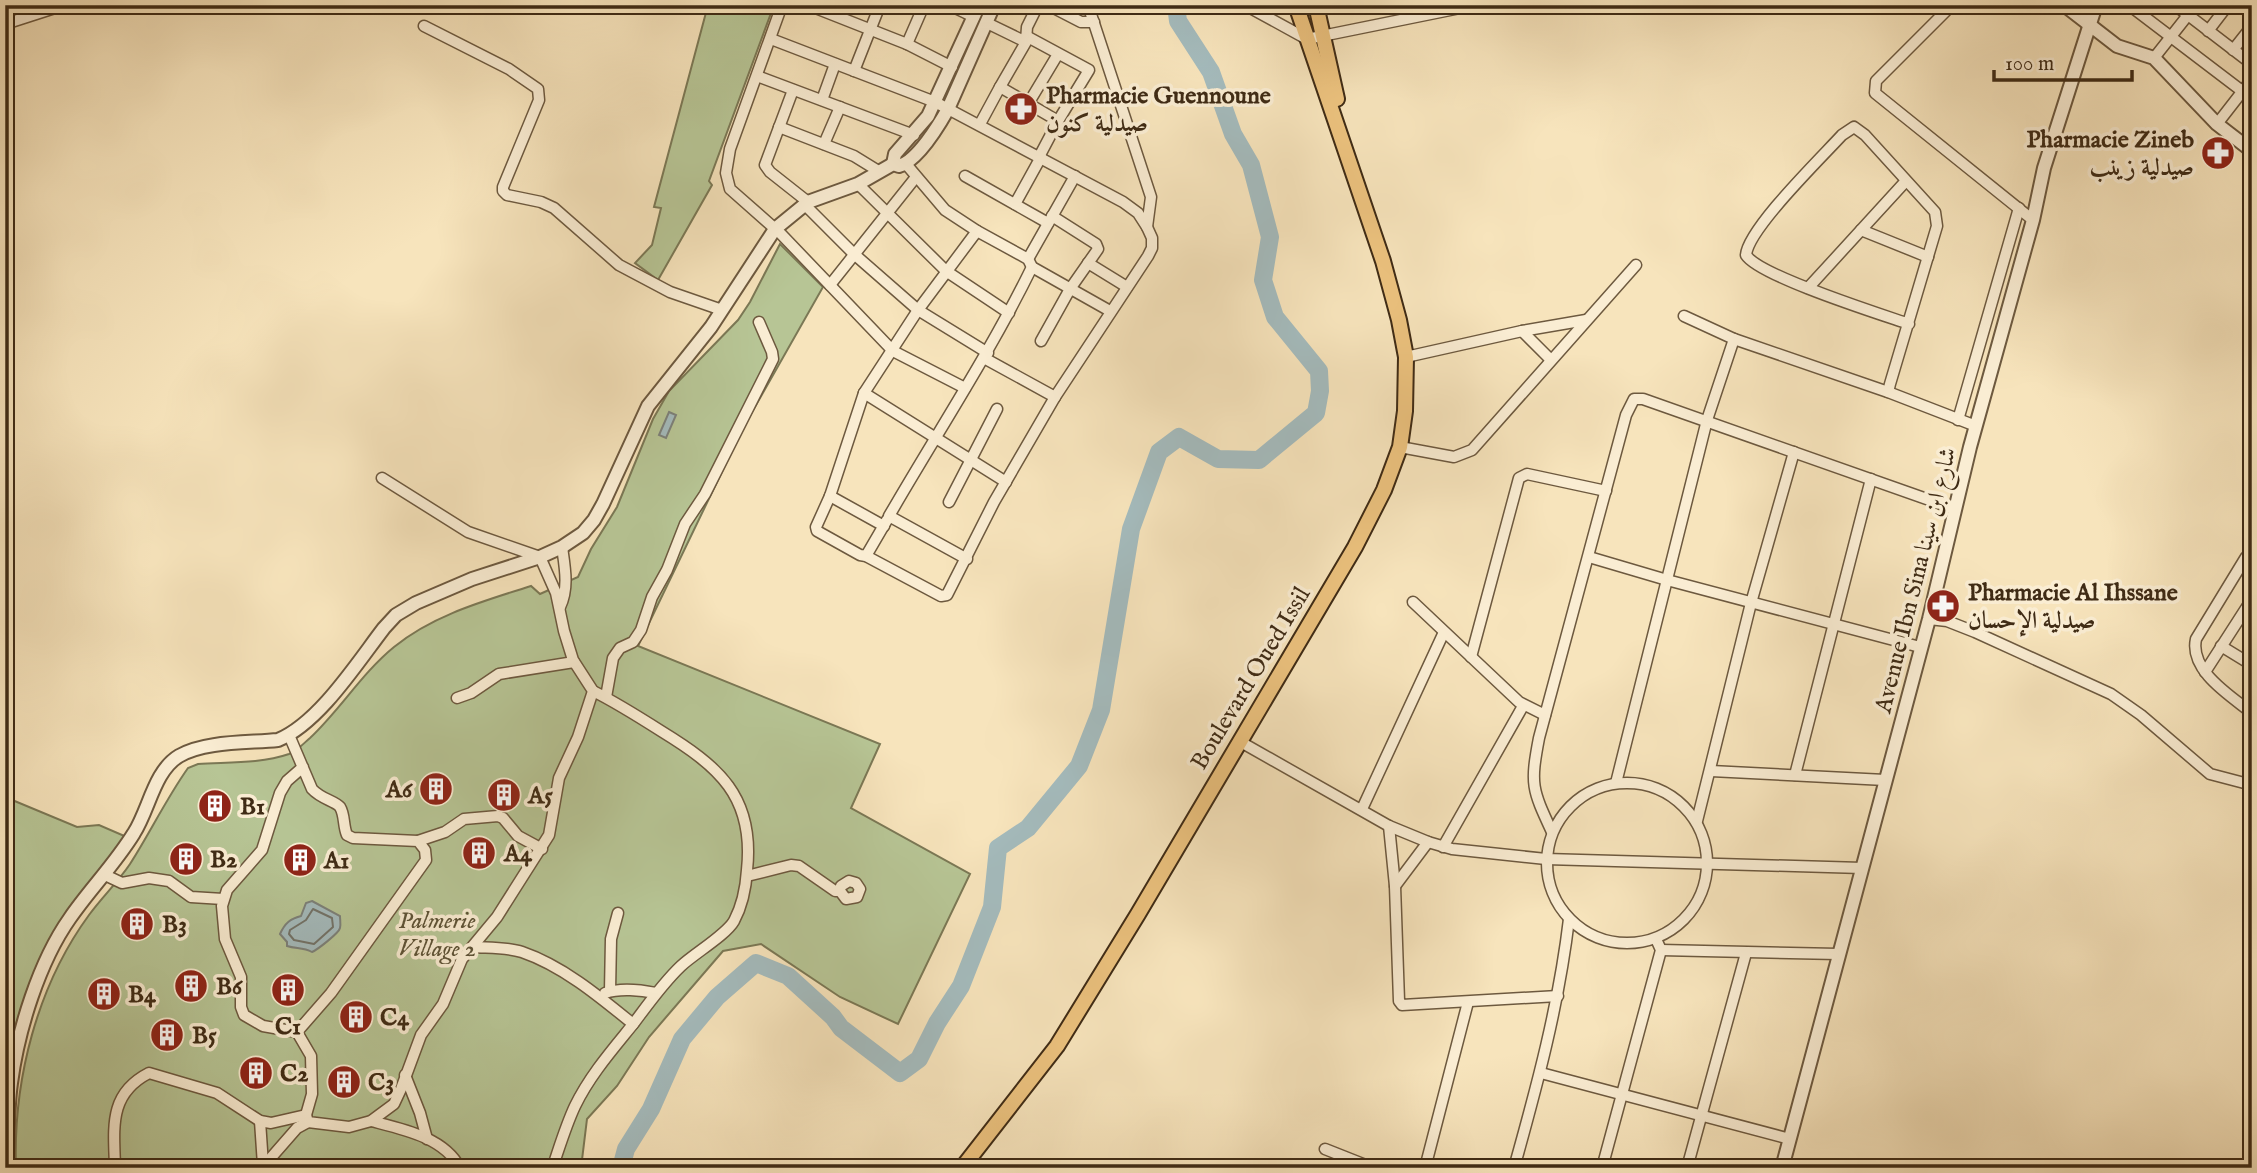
<svg xmlns="http://www.w3.org/2000/svg" width="2257" height="1173" font-family="'IM FELL English',Amiri,serif">
<style>
.green{fill:#b7c595;stroke:#7b7855;stroke-width:2}
.water{fill:#a4bbbd;stroke:#7c817a;stroke-width:2}
.lines{fill:none;stroke-linecap:round;stroke-linejoin:round}
.shore{stroke:#727369;stroke-width:2}
.river{stroke:#a4bbbd;stroke-width:18}
.minor-casing{stroke:#6d593f;stroke-width:13}
.tertiary-casing{stroke:#6d593f;stroke-width:16}
.primary-casing{stroke:#3f2b15;stroke-width:18}
.minor{stroke:#faedd3;stroke-width:10}
.tertiary{stroke:#faedd3;stroke-width:12}
.primary{stroke:#ecc27e;stroke-width:14}
.labels{text-anchor:middle;stroke-width:7;stroke-linejoin:round;paint-order:stroke}
.poi-label{font-size:24px;font-weight:bold;fill:#3f2b15;stroke:#faedd3;text-anchor:start}
.street-label{font-size:24px;fill:#3f2b15;stroke:#faedd3}
.park-label{font-size:24px;font-style:italic;fill:#5d5235;stroke:#faedd3}
</style>
<rect width="100%" height="100%" fill="#f7e4bc"/>
<filter id="stains"><feTurbulence type="fractalNoise" baseFrequency=".00286" numOctaves="4"/><feColorMatrix values="0 0 0 0 .2 0 0 0 0 .09 0 0 0 0 .02 0 0 0 .5 -.17"/></filter>
<radialGradient id="worn" r=".72"><stop offset=".6" stop-color="#630" stop-opacity="0"/><stop offset="1" stop-color="#630" stop-opacity=".3"/></radialGradient>
<g class="green">
<path d="M708,5h66l-65,176 3,4 -54,95 -23,-17 17,-18 9,-37 -7,-1z"/>
<path d="M780,244l43,43 -80,141 -105,218 242,98 -29,64 119,66 -72,150 -58,-27 -79,-53 -38,7 -74,86 -32,49 -30,33 -6,49h-565c-3,-88 21,-182 73,-253 13,-18 29,-33 41,-51 20,-31 36,-65 58,-96l10,-4c29,-2 62,0 91,-10 8,-3 15,-11 21,-16 30,-28 52,-65 84,-91 39,-32 90,-46 137,-61l9,8 38,-17 13,-28 26,-42 36,-88 16,-28 69,-71 12,-18z"/>
<path d="M5,797l72,30 22,-2 30,13 -104,160 -12,35 -8,40z"/>
</g>
<g class="water">
<path d="M669,412l7,3 -10,23 -7,-3z"/>
<path d="M312,901l28,15c0,4 1,8 0,12 -1,5 -23,22 -28,24 -9,-5 -16,-3 -25,-6v-4l-7,-8c5,-11 10,-15 21,-18l5,-13z"/>
</g>
<g class="lines">
<path class="shore" d="M313,909l19,9 1,9 -19,17 -20,-4 -5,-6 1,-4 16,-10z"/>
<path class="river" d="M621,1168l5,-19 25,-40 31,-70 35,-42 39,-34 32,13 45,41 8,11 59,45 19,-14 18,-36 24,-37 31,-79 6,-59 30,-20 51,-62 22,-56 30,-181 28,-77 20,-15 39,22 41,1 57,-47 4,-22 -1,-20 -44,-54 -12,-37 7,-43 -19,-72 -18,-31 -22,-62 -33,-51 -2,-16"/>
<g class="minor-casing">
<g id="minor">
<path d="M782,5l-52,144 -4,24 4,16 51,45 112,117 72,37"/>
<path d="M808,5l99,39 45,23"/>
<path d="M949,5l25,12"/>
<path d="M1048,5l33,17h13"/>
<path d="M1088,5l63,192 -4,30"/>
<path d="M1245,5l62,34 168,-34"/>
<path d="M1952,5l-76,76 -1,12 158,127"/>
<path d="M2129,5l113,86"/>
<path d="M2175,5l77,59"/>
<path d="M987,23l39,19 -26,45 58,34 -19,36"/>
<path d="M5,24l59,-19"/>
<path d="M424,26l85,43 29,20 1,11 -36,87v4l4,4 34,7 13,6 65,57 51,27 52,18"/>
<path d="M2208,31l20,-26"/>
<path d="M1026,36l63,34 -31,51"/>
<path d="M771,39l164,63 188,100 15,11 9,14 5,11v10l-4,8 -93,141 -61,105 -47,93 -6,1 -75,-40 -6,-1 -43,-24 -1,-4 14,-31 34,-103 54,-83 59,-79"/>
<path d="M1026,41l1,-14 11,-22"/>
<path d="M907,44l17,-39"/>
<path d="M2233,50l19,-24"/>
<path d="M2154,58l34,-43"/>
<path d="M854,71l26,-66"/>
<path d="M757,76l157,59"/>
<path d="M793,90l-28,75 5,7 38,30"/>
<path d="M822,100l13,-36"/>
<path d="M1028,104l30,-50"/>
<path d="M980,124l20,-37"/>
<path d="M2217,124l35,-45"/>
<path d="M779,127l75,29 26,16"/>
<path d="M824,144l16,-37"/>
<path d="M906,164l39,46 32,21 51,28 4,8 78,44"/>
<path d="M965,176l83,47"/>
<path d="M858,184l88,87 63,42"/>
<path d="M804,204l50,50 64,56 70,43"/>
<path d="M1015,204l26,-47"/>
<path d="M1861,230l67,27"/>
<path d="M1028,259l47,-83"/>
<path d="M1088,263l39,24"/>
<path d="M830,285l86,-108"/>
<path d="M1808,288l97,-106"/>
<path d="M1684,316l50,23 154,53 88,34"/>
<path d="M1522,331l29,29"/>
<path d="M1041,341l29,-52 28,-40 -2,-5 -44,-28"/>
<path d="M1406,357l116,-26 64,-11"/>
<path d="M984,358l71,39"/>
<path d="M1888,392l2,-8 47,-158 -2,-14 -70,-77 -11,-8 -12,8c-21,23 -94,94 -96,120 13,21 134,59 163,69"/>
<path d="M864,393l142,89"/>
<path d="M1958,420l61,-212"/>
<path d="M1400,447l54,10 18,-7 164,-185"/>
<path d="M830,496l54,30"/>
<path d="M949,502l48,-93"/>
<path d="M2252,551l-6,6 -50,82c-7,32 35,57 56,74"/>
<path d="M866,556l21,-36"/>
<path d="M1589,557l78,23 253,67"/>
<path d="M967,559l-78,-43c48,-83 101,-163 143,-249"/>
<path d="M1413,602l106,100 26,13"/>
<path d="M560,607c9,-19 5,-39 2,-60"/>
<path d="M1929,619l18,2 28,11 136,62 30,21 69,59 42,11"/>
<path d="M2221,646l31,19"/>
<path d="M1471,657l48,-179 8,-4 79,17"/>
<path d="M2205,672l47,-73"/>
<path d="M606,697l7,-39 7,-10 13,-6 8,-12 11,-33 15,-27 18,-46 20,-30 68,-135 -1,-7 -13,-30"/>
<path d="M457,698l14,-5 28,-19 75,-12"/>
<path d="M289,735l23,54c9,10 23,12 28,18 5,8 3,19 7,28l6,3 65,3 7,9 1,10 -95,133 -34,39 -34,-6 -19,-11 -3,-8v-30l-16,-38 -3,-33 5,-16 35,-40 18,-57 7,-12 16,-14"/>
<path d="M1239,741l150,85 39,16 24,7 94,10 316,9"/>
<path d="M1711,771l174,9"/>
<path d="M1795,775l76,-296"/>
<circle cx="1627" cy="863" r="80"/>
<path d="M1616,783l91,-363 27,-81"/>
<path d="M2247,785l5,-23"/>
<path d="M1362,809l82,-177"/>
<path d="M1697,821l54,-218 43,-151"/>
<path d="M1389,826l6,60 4,115 3,4 156,-9"/>
<path d="M1552,832c-20,-43 -22,-47 -13,-94l87,-323 8,-16h9l312,110"/>
<path d="M418,841l27,-9 19,-13 34,-3 5,2 15,18 24,13"/>
<path d="M1443,847l80,-141"/>
<path d="M105,875l17,8 27,-5 20,3 22,16 32,2"/>
<path d="M747,876l44,-11 8,1 36,25h5l6,8 11,-2 3,-8 -4,-6 -7,-2 -8,5 -1,5"/>
<path d="M1395,886l33,-44"/>
<path d="M473,947c16,1 34,0 49,5 41,14 78,45 111,72"/>
<path d="M1661,950l177,4"/>
<path d="M610,991l1,-52 7,-26"/>
<path d="M605,993c14,-5 36,-3 51,0"/>
<path d="M297,1032l14,24 1,38 -6,21"/>
<path d="M1541,1073l249,66"/>
<path d="M405,1075l15,38 7,26"/>
<path d="M260,1121l3,44"/>
<path d="M371,1121c31,8 73,16 89,47"/>
<path d="M1325,1149l48,19"/>
<path d="M115,1168c-1,-40 -7,-74 34,-95l68,20 43,28 11,2 35,-8 2,7 41,5 22,-6 23,-17 7,-15 20,-54 22,-31 19,-45 35,-42 52,-82 10,-57 19,-41 15,-46 -20,-31 -9,-29 -8,-38 -16,-36 -72,-25 -86,-54"/>
<path d="M262,1168l35,-40 11,-6"/>
<path d="M555,1168v-8c6,-18 12,-37 20,-54 15,-31 38,-57 59,-83 15,-20 29,-40 47,-57 14,-13 45,-31 53,-45 8,-15 12,-35 13,-51 8,-74 -29,-104 -86,-139 -22,-14 -44,-28 -68,-40"/>
<path d="M1425,1168l43,-166"/>
<path d="M1514,1168c23,-82 45,-164 55,-249"/>
<path d="M1602,1168l59,-218 -5,-11"/>
<path d="M1687,1168l59,-215"/>
</g>
</g>
<g class="tertiary-casing">
<g id="tertiary">
<path d="M2064,5l53,41 37,12 63,66 35,27"/>
<path d="M893,164l2,-10 33,-38 51,-111"/>
<path d="M7,1168c1,-29 0,-57 4,-85 7,-53 28,-121 59,-165 20,-29 45,-54 64,-85 15,-23 20,-62 45,-77 25,-15 69,-13 99,-16 41,-17 79,-77 106,-112l12,-13 20,-12 56,-24 68,-22 22,-10 21,-14 11,-13 9,-16 45,-98 63,-79 64,-98 33,-27 50,-18 35,-20 6,2c18,-5 40,-41 49,-57l46,-104"/>
<path d="M1782,1168l147,-549 41,-172 63,-227 11,-52 52,-163"/>
</g>
</g>
<g class="primary-casing">
<g id="primary">
<path d="M1316,5l21,94"/>
<path d="M962,1168l95,-122 81,-132 217,-367 29,-57 16,-43 5,-36 1,-54 -7,-37 -16,-59 -87,-256"/>
</g>
</g>
<use href="#minor" class="minor"/>
<use href="#tertiary" class="tertiary"/>
<use href="#primary" class="primary"/>
</g>
<defs>
<g id="pharmacy-disc" transform="scale(1.75)"><circle r="9.5" fill="#8f2418" stroke="#faedd3"/><path d="M-2-6h4v4h4v4h-4v4h-4v-4h-4v-4h4Z" fill="#fff"/></g>
<g id="building-disc" transform="scale(1.75)"><circle r="9.5" fill="#8f2418" stroke="#faedd3"/><path d="M-4-6H4V6H1V3H-1V6H-4ZM-2.5-4.3h1.7v1.8h-1.7ZM.8-4.3h1.7v1.8H.8ZM-2.5-1h1.7V.8h-1.7ZM.8-1h1.7V.8H.8Z" fill="#fff"/></g>
</defs>
<g fill-rule="evenodd">
<use href="#pharmacy-disc" x="1021" y="109"/>
<use href="#pharmacy-disc" x="2218" y="153"/>
<use href="#pharmacy-disc" x="1943" y="606"/>
<use href="#building-disc" x="436" y="789"/>
<use href="#building-disc" x="504" y="795"/>
<use href="#building-disc" x="215" y="806"/>
<use href="#building-disc" x="479" y="853"/>
<use href="#building-disc" x="186" y="859"/>
<use href="#building-disc" x="300" y="860"/>
<use href="#building-disc" x="137" y="924"/>
<use href="#building-disc" x="191" y="986"/>
<use href="#building-disc" x="288" y="990"/>
<use href="#building-disc" x="104" y="994"/>
<use href="#building-disc" x="356" y="1017"/>
<use href="#building-disc" x="167" y="1035"/>
<use href="#building-disc" x="256" y="1073"/>
<use href="#building-disc" x="344" y="1082"/>
</g>
<g class="labels">
<g class="poi-label">
<text x="1046" y="103">Pharmacie Guennoune<tspan x="1046" dy="28">صيدلية كنون</tspan></text>
<text x="2194" y="147" text-anchor="end">Pharmacie Zineb<tspan x="2194" dy="28">صيدلية زينب</tspan></text>
<text x="1968" y="600">Pharmacie Al Ihssane<tspan x="1968" dy="28">صيدلية الإحسان</tspan></text>
<text x="412" y="797" text-anchor="end">A6</text>
<text x="528" y="803">A5</text>
<text x="240" y="814">B1</text>
<text x="504" y="861">A4</text>
<text x="210" y="867">B2</text>
<text x="324" y="868">A1</text>
<text x="162" y="932">B3</text>
<text x="216" y="994">B6</text>
<text x="128" y="1002">B4</text>
<text x="380" y="1025">C4</text>
<text x="288" y="1034" text-anchor="middle">C1</text>
<text x="192" y="1043">B5</text>
<text x="280" y="1081">C2</text>
<text x="368" y="1090">C3</text>
</g>
<g class="street-label">
<text transform="translate(1915 580) rotate(-76)" y="8">Avenue Ibn Sina شارع ابن سينا</text>
<text transform="translate(1250 678) rotate(-59)" y="8">Boulevard Oued Issil</text>
</g>
<g class="park-label">
<text x="437" y="928">Palmerie<tspan x="437" dy="28">Village 2</tspan></text>
</g>
</g>
<rect width="2257" height="1173" fill="none" stroke="#f7e4bc" stroke-width="28"/>
<rect x="7" y="7" width="2243" height="1159" fill="none" stroke="#3f2b15" stroke-width="3.5"/>
<rect x="14" y="14" width="2229" height="1145" fill="none" stroke="#3f2b15" stroke-width="2"/>
<path d="M1994 70v10h138v-10" fill="none" stroke="#3f2b15" stroke-width="3.5"/>
<text x="2005" y="70" font-size="21" fill="#3f2b15" stroke="#faedd3" stroke-width="5" paint-order="stroke">100 m</text>
<rect width="100%" height="100%" filter="url(#stains)"/>
<rect width="100%" height="100%" fill="url(#worn)"/>
</svg>
